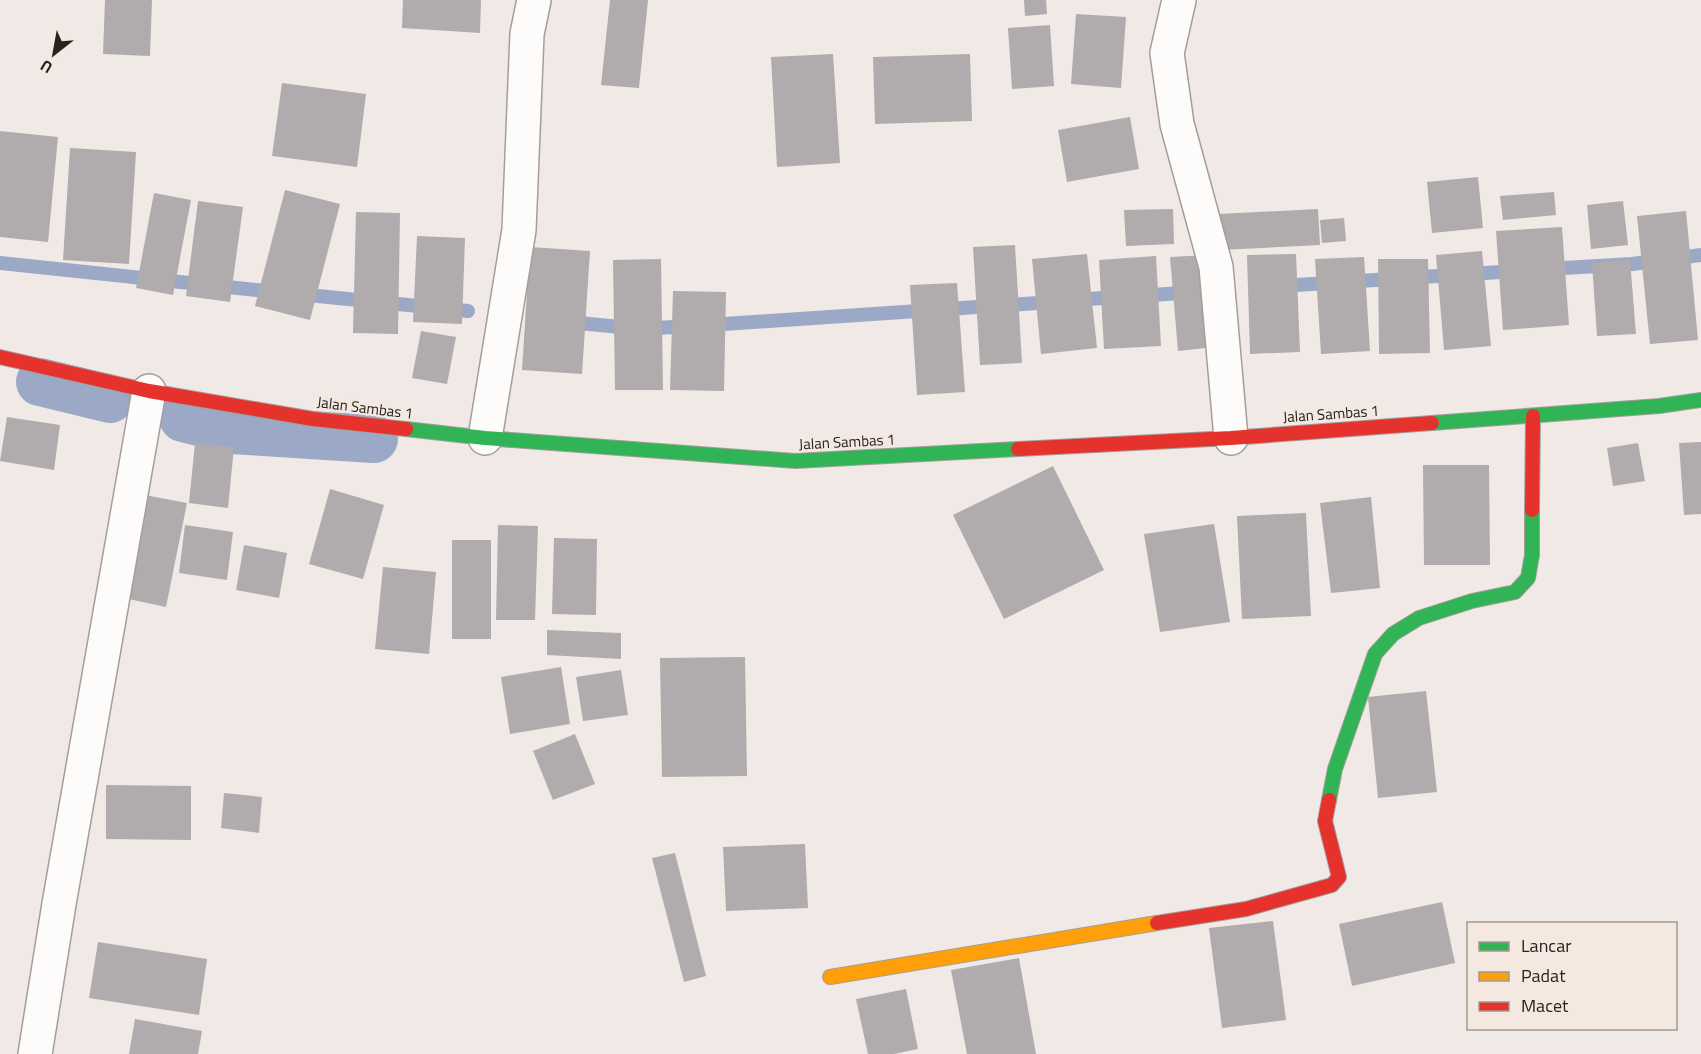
<svg xmlns="http://www.w3.org/2000/svg" width="1701" height="1054" font-family="'Titillium Web',sans-serif">
<style>
.lines{fill:none;stroke-linecap:round;stroke-linejoin:round}
.stream{stroke:#9ba9c7;stroke-width:14}
.canal{stroke:#9ba9c7;stroke-width:48}
.building{fill:#b0abac}
.street-casing{stroke:#a39e9b;stroke-width:36}
.fast-casing{stroke:#a39e9b;stroke-width:16}
.slow-casing{stroke:#a39e9b;stroke-width:16}
.jam-casing{stroke:#a39e9b;stroke-width:16}
.street{stroke:#fdfcfb;stroke-width:33}
.fast{stroke:#30b455;stroke-width:14}
.slow{stroke:#ff9f0a;stroke-width:14}
.jam{stroke:#e5322d;stroke-width:14}
.labels{text-anchor:middle;stroke-width:4.5;stroke-linejoin:round;paint-order:stroke}
.street-label{font-size:15px;fill:#27221f;stroke:#f5e8e1}
</style>
<rect width="100%" height="100%" fill="#f1e9e6"/>
<g class="lines">
<g class="stream">
<path d="M0,263l275,29"/>
<path d="M1547,269l85,-5 69,-9"/>
<path d="M1281,286l235,-15"/>
<path d="M298,294l170,17"/>
<path d="M1140,296l40,-3"/>
<path d="M1074,300l44,-3"/>
<path d="M569,322l71,7 50,-3"/>
<path d="M709,325l343,-23"/>
</g>
<g class="canal">
<path d="M40,382l70,17"/>
<path d="M183,418l48,12 143,9"/>
</g>
</g>
<g class="building">
<path d="M105,0h47l-2,56 -47,-2z"/>
<path d="M403,0h78l-1,33 -78,-5z"/>
<path d="M610,0h38l-9,88 -38,-3z"/>
<path d="M1024,0h22l1,14 -22,2z"/>
<path d="M1076,14l50,3 -5,71 -50,-4z"/>
<path d="M1050,25l4,61 -42,3 -4,-61z"/>
<path d="M833,54l7,109 -63,4 -6,-110z"/>
<path d="M970,54l2,67 -97,3 -2,-67z"/>
<path d="M282,83l84,11 -9,73 -85,-11z"/>
<path d="M1130,117l9,52 -72,13 -9,-52z"/>
<path d="M0,131l58,6 -10,105 -48,-5z"/>
<path d="M70,148l66,4 -7,112 -66,-4z"/>
<path d="M1478,177l5,51 -51,5 -5,-51z"/>
<path d="M285,190l55,14 -30,116 -55,-14z"/>
<path d="M1554,192l2,23 -53,5 -3,-24z"/>
<path d="M154,193l37,7 -18,95 -37,-7z"/>
<path d="M198,201l45,6 -13,95 -44,-6z"/>
<path d="M1623,201l5,44 -37,4 -4,-44z"/>
<path d="M1173,209l1,35 -48,2 -2,-36z"/>
<path d="M1318,209l2,36 -99,5 -3,-36z"/>
<path d="M1686,211l12,129 -48,4 -13,-128z"/>
<path d="M356,212l44,1 -2,121 -45,-1z"/>
<path d="M1344,218l2,23 -24,2 -2,-23z"/>
<path d="M1562,227l7,98 -66,5 -7,-99z"/>
<path d="M417,236l48,2 -3,86 -49,-2z"/>
<path d="M1015,245l7,118 -42,2 -7,-118z"/>
<path d="M530,247l60,4 -8,123 -60,-4z"/>
<path d="M1482,251l9,95 -47,4 -8,-95z"/>
<path d="M1087,254l10,94 -56,6 -9,-95z"/>
<path d="M1296,254l4,98 -50,2 -3,-99z"/>
<path d="M1208,255l7,92 -37,4 -8,-94z"/>
<path d="M1156,256l5,90 -57,3 -5,-89z"/>
<path d="M1364,257l6,94 -49,3 -6,-95z"/>
<path d="M661,259l2,131h-48l-2,-130z"/>
<path d="M1378,259h50l2,94 -51,1z"/>
<path d="M1630,260l6,74 -39,2 -5,-73z"/>
<path d="M957,283l8,109 -48,3 -7,-110z"/>
<path d="M673,291l53,1 -2,99 -54,-1z"/>
<path d="M421,331l35,6 -9,47 -35,-6z"/>
<path d="M7,417l53,8 -6,45 -54,-9z"/>
<path d="M1701,442v72l-17,1 -5,-72z"/>
<path d="M195,443l39,4 -6,61 -39,-5z"/>
<path d="M1638,443l7,38 -32,5 -6,-38z"/>
<path d="M1423,465h66l1,100h-66z"/>
<path d="M1053,466l51,104 -100,49 -51,-104z"/>
<path d="M330,489l54,16 -21,74 -54,-15z"/>
<path d="M145,495l42,8 -21,104 -42,-9z"/>
<path d="M1371,497l9,91 -49,5 -11,-90z"/>
<path d="M1306,513l5,103 -69,3 -5,-103z"/>
<path d="M1214,524l16,98 -70,10 -16,-98z"/>
<path d="M185,525l48,7 -6,48 -48,-7z"/>
<path d="M498,525l40,1 -3,94h-39z"/>
<path d="M554,538l43,1 -1,76 -44,-1z"/>
<rect x="452" y="540" width="39" height="99"/>
<path d="M244,545l43,8 -8,45 -43,-8z"/>
<path d="M383,567l53,5 -7,82 -54,-5z"/>
<path d="M547,630l74,3v26l-74,-4z"/>
<path d="M745,657l2,119 -85,1 -2,-119z"/>
<path d="M561,667l9,57 -60,10 -9,-57z"/>
<path d="M621,670l7,45 -45,6 -7,-44z"/>
<path d="M1426,691l11,101 -59,6 -10,-101z"/>
<path d="M575,734l20,50 -42,16 -20,-49z"/>
<path d="M106,785l85,1v54l-85,-1z"/>
<path d="M224,793l38,4 -3,36 -38,-5z"/>
<path d="M805,844l3,64 -82,3 -3,-64z"/>
<path d="M675,853l31,123 -22,6 -32,-124z"/>
<path d="M1442,902l13,61 -103,23 -13,-62z"/>
<path d="M1273,921l13,99 -64,8 -13,-100z"/>
<path d="M98,942l109,17 -8,56 -110,-17z"/>
<path d="M1019,958l17,96h-69l-16,-84z"/>
<path d="M906,989l12,60 -24,5h-26l-12,-55z"/>
<path d="M135,1019l67,12 -4,23h-69z"/>
</g>
<g class="lines">
<g class="street-casing">
<g id="street">
<path d="M1179,0l-12,53 10,71 39,143 15,171"/>
<path d="M485,438l34,-208 8,-196 7,-34"/>
<path d="M35,1054l24,-150 90,-513"/>
</g>
</g>
<g class="fast-casing">
<g id="fast">
<path d="M1432,423l227,-17 42,-6"/>
<path d="M406,429l79,9 310,23 223,-12"/>
<path d="M1329,800l6,-31 40,-115 18,-20 26,-16 53,-17 43,-9 13,-14 4,-23v-45"/>
</g>
</g>
<g class="slow-casing">
<path id="slow" d="M830,977l327,-54"/>
</g>
<g class="jam-casing">
<g id="jam">
<path d="M0,357l149,34 164,28 93,10"/>
<path d="M1018,449l213,-11 201,-15"/>
<path d="M1532,510l1,-94"/>
<path d="M1157,923l89,-14 86,-24 7,-8 -14,-56 4,-21"/>
</g>
</g>
<use href="#street" class="street"/>
<use href="#fast" class="fast"/>
<use href="#slow" class="slow"/>
<use href="#jam" class="jam"/>
</g>
<g class="labels">
<g class="street-label">
<text transform="translate(365 408) rotate(7)" y="5">Jalan Sambas 1</text>
<text transform="translate(1331 414) rotate(-4)" y="5">Jalan Sambas 1</text>
<text transform="translate(847 442) rotate(-3)" y="5">Jalan Sambas 1</text>
</g>
</g>
<rect x="1467" y="922" width="210" height="108" fill="#f5e8e1" stroke="#a39993" stroke-width="1.5"/>
<rect x="1479" y="942" width="30" height="9" fill="#30b455" stroke="#a39993" stroke-width="1.5"/>
<text x="1521" y="952" font-size="18" fill="#27221f">Lancar</text>
<rect x="1479" y="972" width="30" height="9" fill="#ff9f0a" stroke="#a39993" stroke-width="1.5"/>
<text x="1521" y="982" font-size="18" fill="#27221f">Padat</text>
<rect x="1479" y="1002" width="30" height="9" fill="#e5322d" stroke="#a39993" stroke-width="1.5"/>
<text x="1521" y="1012" font-size="18" fill="#27221f">Macet</text>
<g transform="translate(54 54) rotate(211)" stroke="#f5e8e1" stroke-width="4.5" paint-order="stroke">
<path d="M0-4.5L10 22L0 15L-10 22Z" fill="#27221f"/>
<text y="-9" font-size="16" font-weight="bold" text-anchor="middle" fill="#27221f">U</text>
</g>
</svg>
